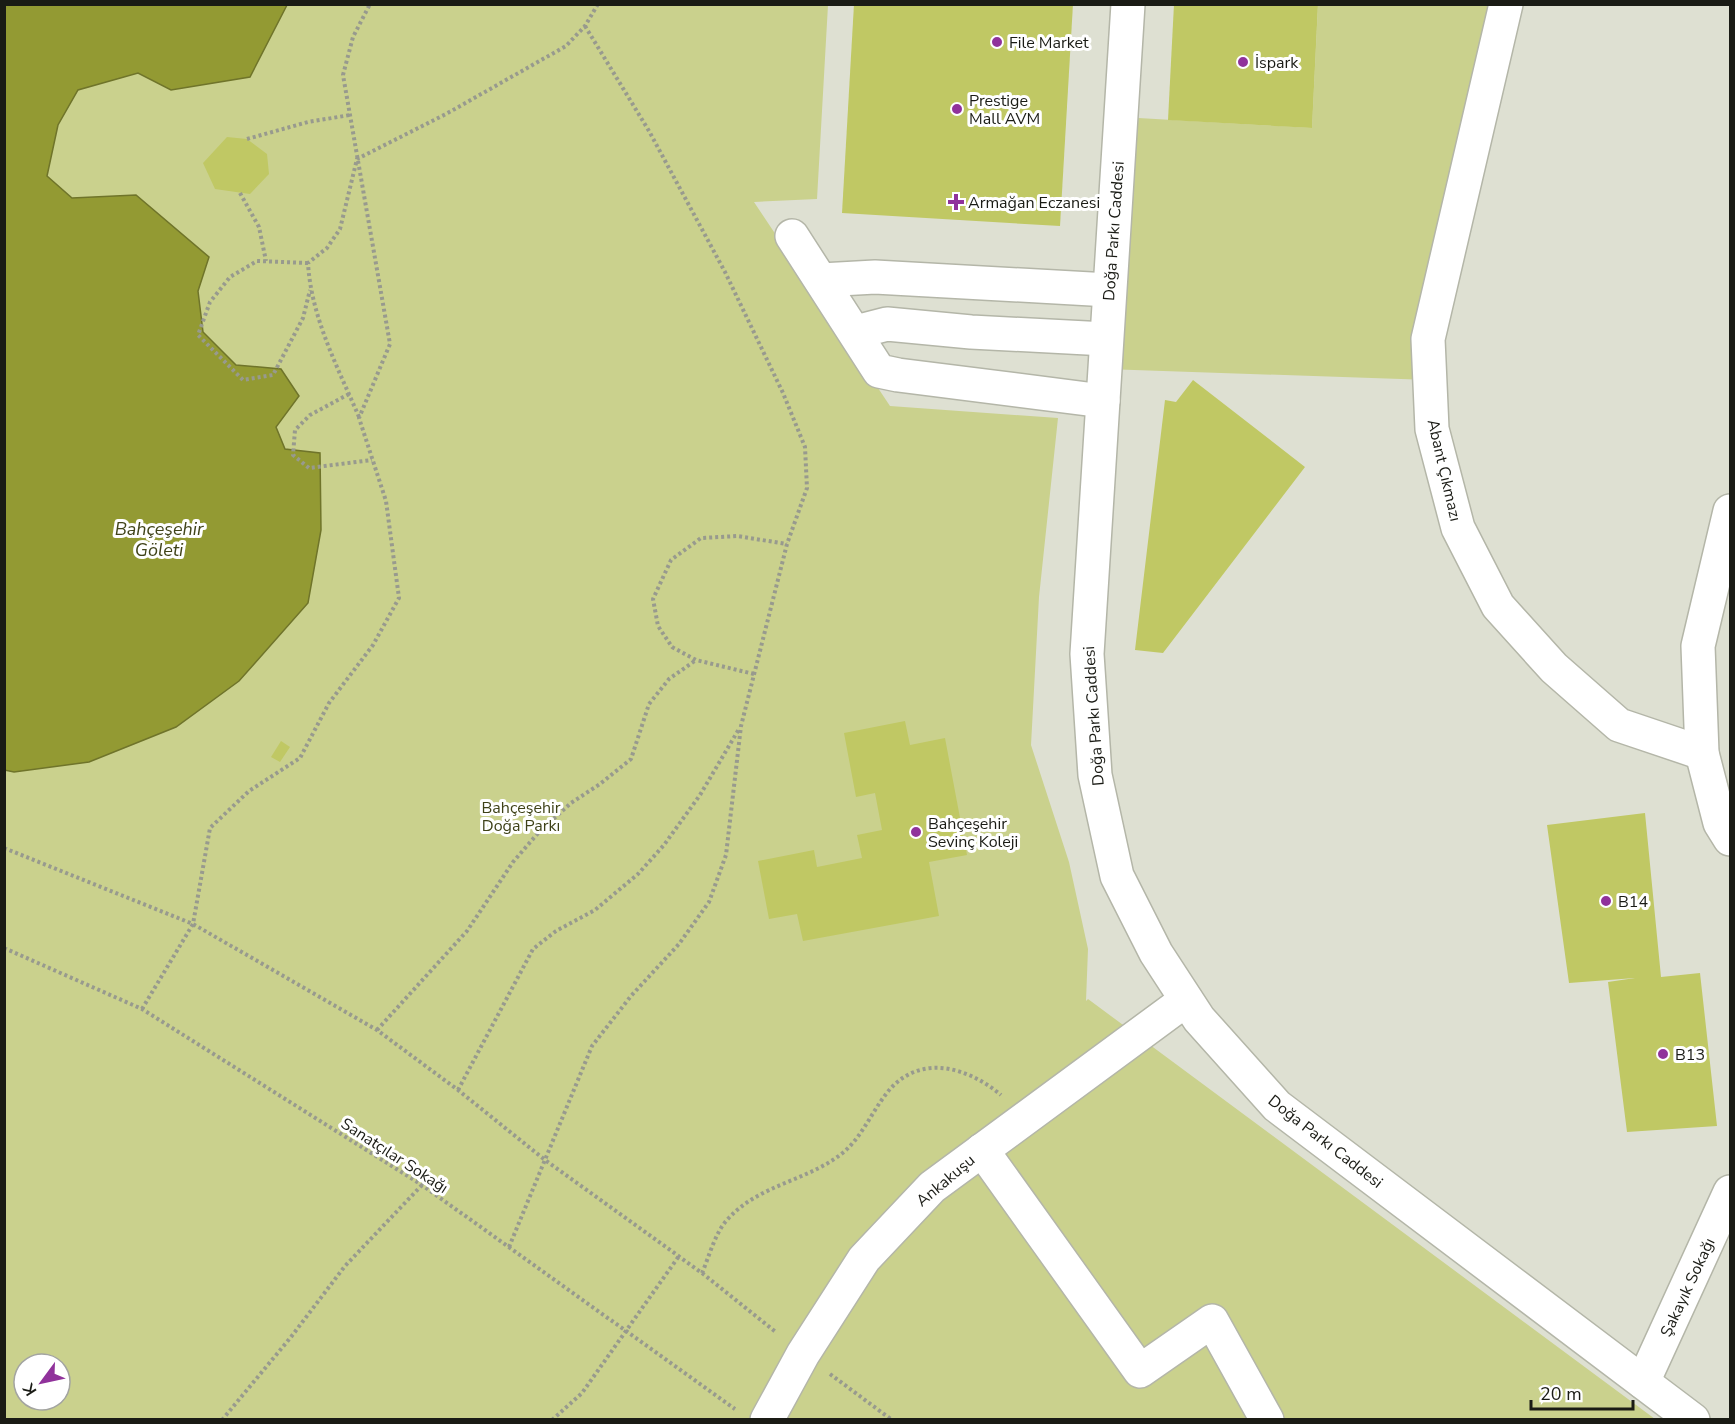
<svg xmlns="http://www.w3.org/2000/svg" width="1735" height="1424" font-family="'Nunito Sans',sans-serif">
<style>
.green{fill:#cad18d;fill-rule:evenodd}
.water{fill:#939a33;stroke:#6f742a;stroke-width:1.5}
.building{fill:#c0c864}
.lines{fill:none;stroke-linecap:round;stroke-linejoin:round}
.minor-casing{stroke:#b4b6a8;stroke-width:36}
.path{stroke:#989a8e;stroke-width:4;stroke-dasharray:3 3;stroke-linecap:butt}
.minor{stroke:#fff;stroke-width:33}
.poi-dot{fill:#90329b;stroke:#fff;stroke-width:2}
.labels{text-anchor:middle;stroke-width:6;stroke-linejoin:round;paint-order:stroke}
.poi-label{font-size:16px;fill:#1a1b15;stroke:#fff;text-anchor:start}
.street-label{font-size:16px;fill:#1a1b15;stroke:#fff}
.park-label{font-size:16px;fill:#3e4117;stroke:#fff}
.water-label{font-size:18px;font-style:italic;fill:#404319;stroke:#fff}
</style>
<rect width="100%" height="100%" fill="#dee0d2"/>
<g class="green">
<path d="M5,4l823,1 -11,194 -63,3 136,204 168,12 -19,179 -8,148 38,117 19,87 -2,52 2,-2 567,420 -1650,1zM24,1364h36v36h-36z"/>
<path d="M1318,5h188l-76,375 -325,-11 16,-252 191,11z"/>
</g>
<path class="water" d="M4,5h283l-37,72 -79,13 -33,-17 -60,17 -20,35 -11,51 25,22 64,-3 73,62 -11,34 5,41 33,33 45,4 18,27 -23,31 9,22 35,4 1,77 -13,73 -69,78 -63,46 -87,35 -75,10 -10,-2z"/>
<g class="building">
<path d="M854,4h219l-13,222 -218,-13z"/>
<path d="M1174,4h144l-6,124 -144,-8z"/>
<path d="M227,137l20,2 20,15 2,20 -19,20 -35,-5 -12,-26z"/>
<path d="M1193,380l112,87 -142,186 -28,-3 30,-250 11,2z"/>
<path d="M905,721l5,24 35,-7 22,117 -38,7 10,54 -136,25 -6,-27 -28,5 -11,-58 56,-11 3,17 45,-9 -5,-23 25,-5 -7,-37 -19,4 -12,-64z"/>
<path d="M281,741l9,6 -10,15 -9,-5z"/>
<path d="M1645,813l16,164 39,-4 17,153 -90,6 -19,-150 27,-4 -66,5 -22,-158z"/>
</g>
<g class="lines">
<g class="minor-casing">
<g id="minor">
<path d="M1128,4l-41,650 8,121 22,101 39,77 43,66 78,87 416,314"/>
<path d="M1506,4l-78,335 4,90 26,99 40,78 56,62 65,57 83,28"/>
<path d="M792,236l87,135 19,4 205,26"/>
<path d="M821,280l54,-3 234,13"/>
<path d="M856,332l31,-8 84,8 135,7"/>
<path d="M1730,511l-32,135 4,107 18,70 10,16"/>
<path d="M982,1150l158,221 72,-50 55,99"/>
<path d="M1643,1382l87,-190"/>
<path d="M767,1420l36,-66 61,-95 68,-72 254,-187"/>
</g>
</g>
<g class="path">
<path d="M247,139l61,-17 42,-7"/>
<path d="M240,193l19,34 7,34"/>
<path d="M308,263l-51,-2 -27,16 -20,25 -12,33 45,45 30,-5 30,-57 7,-28"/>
<path d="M349,394l-39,21 -15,15 -2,25 16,13 63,-8"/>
<path d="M359,417c-21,-49 -48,-100 -51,-154l19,-15 13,-19 17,-70 89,-45 120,-68 19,-20 13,-22"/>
<path d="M754,674l-58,-14 -24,-13 -14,-21 -5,-27 18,-39 30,-22 36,-2 50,8"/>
<path d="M4,848l189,76 184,106 81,60 87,70 157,113 75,60"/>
<path d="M4,948l138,61 280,176 313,224"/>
<path d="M142,1009l51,-85 17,-96 39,-37 51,-33 29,-55 44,-58 26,-47 -13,-97 -27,-83 31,-74 -47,-269 10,-38 17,-33"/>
<path d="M377,1030l90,-99 46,-69 26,-30 32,-29 29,-19 31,-25 18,-55 20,-25 27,-19"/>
<path d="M458,1090l75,-141 23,-18 39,-21 43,-36 26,-29 36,-50 39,-66"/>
<path d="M509,1247l83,-201 39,-50 48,-52 30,-42 17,-47 15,-129 46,-182 20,-56 -2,-41 -22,-54 -58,-121 -76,-141 -64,-105"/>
<path d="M702,1273c7,-16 13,-40 25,-53 31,-36 83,-39 118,-69 19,-17 29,-44 46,-63 33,-35 79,-19 110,7"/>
<path d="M830,1374l62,46"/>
<path d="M222,1420l69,-83 54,-71 77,-81"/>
<path d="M552,1420l30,-27 97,-137"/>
</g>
<use href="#minor" class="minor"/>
</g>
<g class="poi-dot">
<circle cx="997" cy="42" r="6"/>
<circle cx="1243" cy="62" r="6"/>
<circle cx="957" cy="109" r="6"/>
<path d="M953 193h6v6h6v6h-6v6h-6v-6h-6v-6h6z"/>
<circle cx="916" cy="832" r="6"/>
<circle cx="1606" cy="901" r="6"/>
<circle cx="1663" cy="1054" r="6"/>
</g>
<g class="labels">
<g class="poi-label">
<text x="1009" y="48">File Market</text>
<text x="1255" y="68">İspark</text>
<text x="969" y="106">Prestige<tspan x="969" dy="18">Mall AVM</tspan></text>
<text x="968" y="208">Armağan Eczanesi</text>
<text x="928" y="829">Bahçeşehir<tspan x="928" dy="18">Sevinç Koleji</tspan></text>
<text x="1618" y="907">B14</text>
<text x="1675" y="1060">B13</text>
</g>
<g class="street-label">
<text transform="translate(1113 231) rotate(-86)" y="6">Doğa Parkı Caddesi</text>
<text transform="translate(1445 470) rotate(77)" y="6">Abant Çıkmazı</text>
<text transform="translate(1093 716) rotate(-94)" y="6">Doğa Parkı Caddesi</text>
<text transform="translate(1326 1141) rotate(38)" y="6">Doğa Parkı Caddesi</text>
<text transform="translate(395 1155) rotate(33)" y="6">Sanatçılar Sokağı</text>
<text transform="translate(945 1180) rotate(-40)" y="6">Ankakuşu</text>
<text transform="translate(1687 1287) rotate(-65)" y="6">Şakayık Sokağı</text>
</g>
<g class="park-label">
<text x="521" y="813">Bahçeşehir<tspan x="521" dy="18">Doğa Parkı</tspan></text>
</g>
<g class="water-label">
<text x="159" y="535">Bahçeşehir<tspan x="159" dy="21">Göleti</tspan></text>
</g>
</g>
<rect width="1735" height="1424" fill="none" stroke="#1a1b15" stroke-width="12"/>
<g transform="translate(42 1382) rotate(237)"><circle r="28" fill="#ffffff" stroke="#a3a4a1" stroke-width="1.5"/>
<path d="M0-4.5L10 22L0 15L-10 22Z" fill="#90329b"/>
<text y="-9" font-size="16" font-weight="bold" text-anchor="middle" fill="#1a1b15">K</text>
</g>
<path d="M1531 1400v9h102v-9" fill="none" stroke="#1a1b15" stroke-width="3"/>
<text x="1540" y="1400" font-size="18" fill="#1a1b15" stroke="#ffffff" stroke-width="4.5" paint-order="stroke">20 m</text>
</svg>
